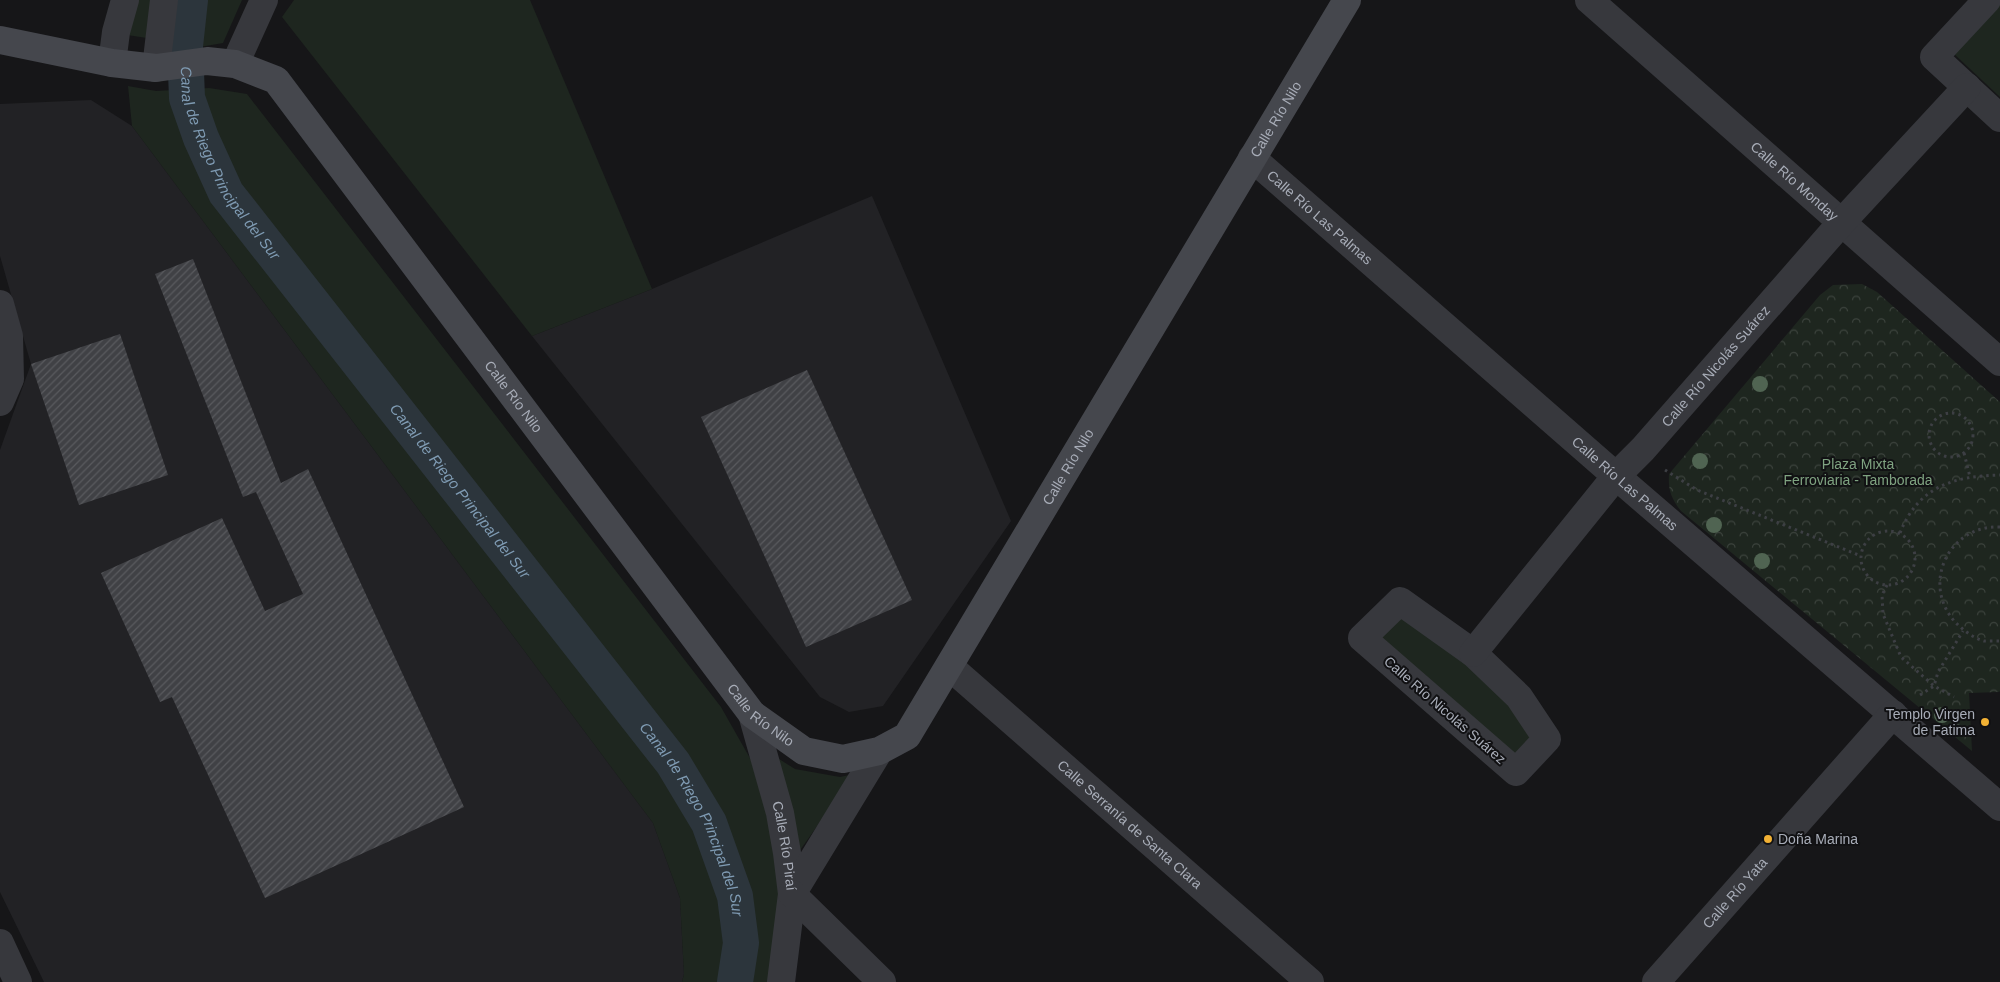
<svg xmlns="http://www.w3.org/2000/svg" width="2000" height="982" font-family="Arial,sans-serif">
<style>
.built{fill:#222225}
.green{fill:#1e261f}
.park{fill:url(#park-crowns)}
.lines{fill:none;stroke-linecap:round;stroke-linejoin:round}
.canal{stroke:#2c353c;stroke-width:36}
.building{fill:url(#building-hatch)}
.path{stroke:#3d3f44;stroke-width:3;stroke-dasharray:2.5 4;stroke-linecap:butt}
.street{stroke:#37383d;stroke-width:28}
.secondary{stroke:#45474d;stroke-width:28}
.tree{fill:#506452}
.poi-dot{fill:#f2b134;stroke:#111113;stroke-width:2}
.labels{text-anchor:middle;stroke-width:4;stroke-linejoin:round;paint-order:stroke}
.street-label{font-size:14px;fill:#a8adb8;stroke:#111113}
.park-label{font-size:14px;fill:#7fa381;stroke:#111113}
.poi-label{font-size:14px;fill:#a8adb8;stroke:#111113;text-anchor:end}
.water-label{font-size:15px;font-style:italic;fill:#7f9bb3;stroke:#111113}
</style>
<defs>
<pattern id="park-crowns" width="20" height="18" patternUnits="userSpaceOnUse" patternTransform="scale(1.25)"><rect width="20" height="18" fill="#1e261f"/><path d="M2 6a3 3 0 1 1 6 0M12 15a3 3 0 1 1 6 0" fill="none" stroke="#3c433d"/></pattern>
<pattern id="building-hatch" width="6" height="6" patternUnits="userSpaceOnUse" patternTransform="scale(1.25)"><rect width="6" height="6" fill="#404145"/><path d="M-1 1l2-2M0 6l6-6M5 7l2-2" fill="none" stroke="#595a5e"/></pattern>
</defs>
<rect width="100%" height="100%" fill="#161618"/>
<g class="built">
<path d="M91,100l41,26 521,697 27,75 4,76 -2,8h-638l-44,-90v-442l31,-86 -31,-108v-152z"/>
<path d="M872,196l139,325 -128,185 -34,6 -29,-15 -288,-361 120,-47z"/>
</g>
<g class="green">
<path d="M137,0h15l-5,38 -20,-3z"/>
<path d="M176,0h66l-19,43 -52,9z"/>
<path d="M294,0h236l122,289 -120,47 -250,-319z"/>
<path d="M2000,2v95l-48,-45z"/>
<path d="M128,86l28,5 53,-3 38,6 474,613 30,53 15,52 9,42 6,55 -13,73h-86l2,-8 -4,-76 -27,-75 -521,-697z"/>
<path d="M1402,616l66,48 40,39 23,35 -17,17 -134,-117z"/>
<path d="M779,759l16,10 45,8 14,-3 -56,79z"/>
</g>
<path class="park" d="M1862,284l15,8 123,110v289l-1,1 -30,1 3,58 -291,-240c-10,-13 -13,-21 -12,-37l151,-179 13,-10z"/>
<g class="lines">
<path class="canal" id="s1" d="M190,0l-5,46 2,52 14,40 25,55 447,570 36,60 26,73 6,47 -6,39"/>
</g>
<g class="building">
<path d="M193,259l88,224 27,-14 156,338 -199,91 -93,-201 -12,5 -59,-129 121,-55 43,93 38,-17 -47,-102 -13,5 -88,-223z"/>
<path d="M120,334l48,141 -89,30 -48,-141z"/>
<path d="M807,370l105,230 -106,47 -105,-230z"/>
</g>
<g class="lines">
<g class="path">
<circle cx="1951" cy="435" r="22"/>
<path d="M1964,453l6,24"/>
<path d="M1665,470l32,20 164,66"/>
<path d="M2000,527c-52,-2 -79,57 -45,95 8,8 18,16 29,19 5,0 11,0 16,0"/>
<circle cx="1888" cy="558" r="27"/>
<path d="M1900,533c18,-46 53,-57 100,-58"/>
<path d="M1887,585l-5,10 1,19 18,43 33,29 20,11"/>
<path d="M1920,695l14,-9 4,-14 25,-41"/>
</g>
<g class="street">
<path id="s2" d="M1589,0l411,362"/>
<path d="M1987,0l-53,57 66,61"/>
<path d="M112,63l4,-31 9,-32"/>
<path d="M235,64l29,-64"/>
<path d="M156,68l8,-68"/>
<path id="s3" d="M1252,158l364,318 384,331"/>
<path d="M0,304l9,32 1,43 -10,23"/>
<path d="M1400,601l73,52 46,44 28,42 -31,33 -154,-134z"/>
<path id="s4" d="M1473,653l143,-177 27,-27 198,-226 126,-136"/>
<path id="s5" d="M950,667l360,315"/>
<path id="s6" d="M752,714l28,99 7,40 5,41 -11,88"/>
<path d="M792,894l87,-143"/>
<path d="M792,894l90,88"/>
<path d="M0,943l18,39"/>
<path id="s7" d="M1656,982l237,-268"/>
</g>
<path class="secondary" id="s8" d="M0,40l112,23 44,5 51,-7 28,3 41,16 476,634 52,37 39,8 36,-8 28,-15 440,-736"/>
</g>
<g class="tree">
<circle cx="1760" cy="384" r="8"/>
<circle cx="1700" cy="461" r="8"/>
<circle cx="1714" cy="525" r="8"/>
<circle cx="1762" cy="561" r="8"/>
<circle cx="1942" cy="715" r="8"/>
</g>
<g class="poi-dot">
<circle cx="1985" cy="722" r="5"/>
<circle cx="1768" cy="839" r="5"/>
</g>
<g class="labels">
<g class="street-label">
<text dy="5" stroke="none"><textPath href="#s8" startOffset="1966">Calle Río Nilo</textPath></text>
<text dy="5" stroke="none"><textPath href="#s2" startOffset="274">Calle Río Monday</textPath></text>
<text dy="5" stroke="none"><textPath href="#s3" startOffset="90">Calle Río Las Palmas</textPath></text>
<text dy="5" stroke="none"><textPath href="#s4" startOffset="376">Calle Río Nicolás Suárez</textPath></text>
<text dy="5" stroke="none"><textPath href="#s8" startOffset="678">Calle Río Nilo</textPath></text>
<text dy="5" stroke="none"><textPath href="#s8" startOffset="1561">Calle Río Nilo</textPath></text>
<text dy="5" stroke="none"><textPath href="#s3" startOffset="495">Calle Río Las Palmas</textPath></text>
<text transform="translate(1445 710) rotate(41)" y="5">Calle Río Nicolás Suárez</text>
<text dy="5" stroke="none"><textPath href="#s8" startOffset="1082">Calle Río Nilo</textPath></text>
<text dy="5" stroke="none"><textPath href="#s5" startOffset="239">Calle Serranía de Santa Clara</textPath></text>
<text dy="5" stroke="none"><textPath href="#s6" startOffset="136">Calle Río Piraí</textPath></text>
<text dy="5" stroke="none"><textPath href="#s7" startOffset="119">Calle Río Yata</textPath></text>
</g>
<g class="park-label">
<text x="1858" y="469">Plaza Mixta<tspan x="1858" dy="16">Ferroviaria - Tamborada</tspan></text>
</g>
<g class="poi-label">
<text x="1975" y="719">Templo Virgen<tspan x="1975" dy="16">de Fatima</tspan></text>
<text x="1778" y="844" text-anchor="start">Doña Marina</text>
</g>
<g class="water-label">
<text dy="5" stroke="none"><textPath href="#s1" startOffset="175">Canal de Riego Principal del Sur</textPath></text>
<text dy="5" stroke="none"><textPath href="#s1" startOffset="580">Canal de Riego Principal del Sur</textPath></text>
<text dy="5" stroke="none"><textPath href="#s1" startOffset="985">Canal de Riego Principal del Sur</textPath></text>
</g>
</g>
</svg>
